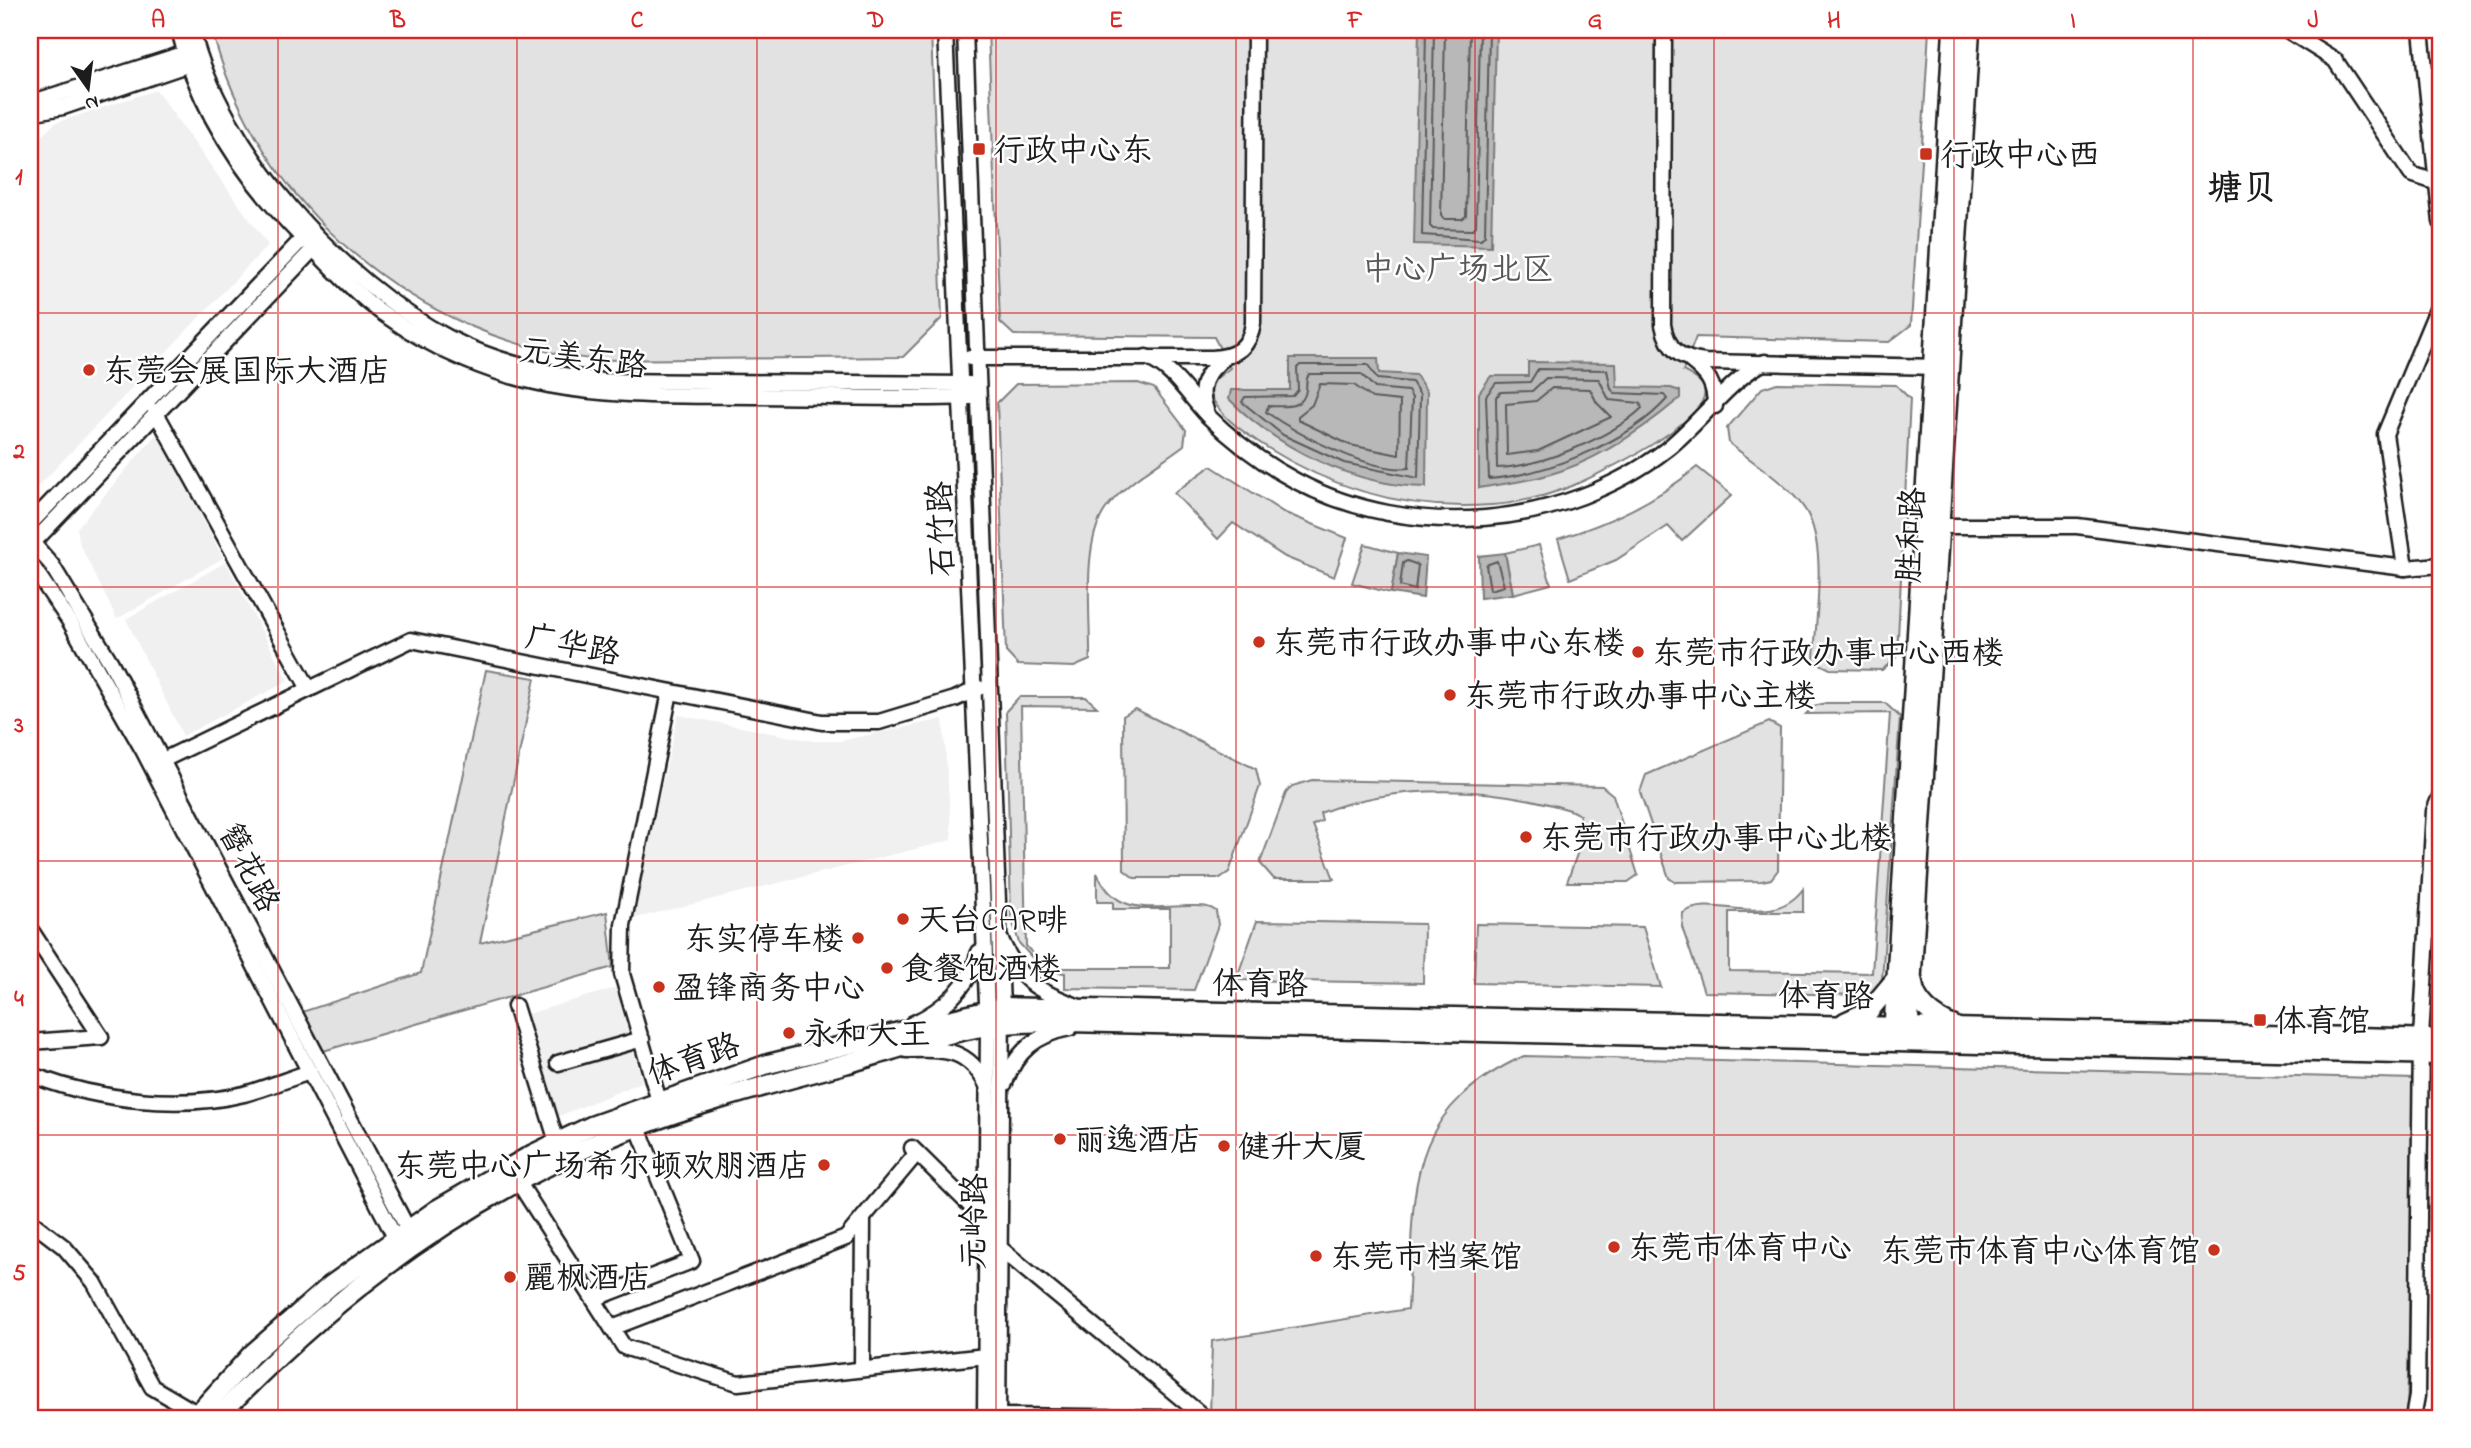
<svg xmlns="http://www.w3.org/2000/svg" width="2471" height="1448" font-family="'Indie Flower','LXGW WenKai TC',sans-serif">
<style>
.built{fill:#f0f0f0}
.green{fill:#e2e2e2;stroke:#7f7f7f;stroke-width:2}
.water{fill:#b8b8b8;stroke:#7a7a7a;stroke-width:2}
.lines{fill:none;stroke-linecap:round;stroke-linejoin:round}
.shore{stroke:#5a5a5a;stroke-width:2}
.minor-casing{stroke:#1c1c1c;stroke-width:19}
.major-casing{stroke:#1c1c1c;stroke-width:23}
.minor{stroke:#fff;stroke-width:14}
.major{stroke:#fff;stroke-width:18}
.grid{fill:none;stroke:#d62828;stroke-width:2;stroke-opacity:0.55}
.poi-dot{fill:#c8321e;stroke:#fff;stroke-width:2.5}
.labels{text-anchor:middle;stroke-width:5;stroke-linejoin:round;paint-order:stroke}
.poi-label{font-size:32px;fill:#1c1c1c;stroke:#fff;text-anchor:start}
.park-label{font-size:32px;fill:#575757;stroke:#fff}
.street-label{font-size:32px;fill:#1c1c1c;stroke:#fff}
.quarter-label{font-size:35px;font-weight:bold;fill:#1c1c1c;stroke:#fff}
.neatline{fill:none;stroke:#d62828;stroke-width:2.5}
.grid-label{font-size:23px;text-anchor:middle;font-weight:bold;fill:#d62828}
</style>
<rect width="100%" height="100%" fill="#fff"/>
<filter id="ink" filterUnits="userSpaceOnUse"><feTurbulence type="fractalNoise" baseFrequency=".0143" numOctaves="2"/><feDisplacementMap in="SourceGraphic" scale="14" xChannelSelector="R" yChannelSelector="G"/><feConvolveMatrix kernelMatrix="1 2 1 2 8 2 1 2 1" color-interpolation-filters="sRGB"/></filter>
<g filter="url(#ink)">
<g class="built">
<path d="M156,90l112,155 -238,250v-348l25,-24z"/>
<path d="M157,433l66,125 -106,61 -37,-74 -3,-17z"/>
<path d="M226,562l62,119 -105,55 -57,-117z"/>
<path d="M678,715l135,26h27l103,-22 9,121 -320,79z"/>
<path d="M616,988l26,94 -83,34 -32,-102z"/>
</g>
<g class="green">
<path d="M212,30h719l11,288 -39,39 -306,3c-180,-20 -340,-154 -385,-330z"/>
<path d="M988,30h941l-18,295 -22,17 -193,-5 -13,34c6,3 14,7 18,12 28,32 -115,98 -137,106 -22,8 -51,15 -73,16 -80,6 -156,-15 -223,-57 -21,-13 -59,-37 -59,-64l21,-16 -16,-31 -200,-2 -14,-13z"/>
<path d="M1138,383l16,5 32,42 -2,15c-25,19 -61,39 -79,65 -24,35 -14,107 -15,150l-16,7 -56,-2 -12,-13 -9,-249 19,-19z"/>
<path d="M1777,383l119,2 14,14 -13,258 -15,13 -52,-1 -16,-8c1,-42 14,-113 -8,-150 -17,-27 -53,-48 -77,-68l-2,-15 35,-40z"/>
<path d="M1211,466l72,46 64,26 -13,39 -49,-20 -52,-34 -15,16 -44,-46z"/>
<path d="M1697,467l35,28 -50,46 -14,-15 -52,34 -46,19 -12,-40c51,-16 97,-37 139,-72z"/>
<path d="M1365,544l33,9 -7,40 -39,-10z"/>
<path d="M1539,545l12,39 -38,10 -8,-41z"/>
<path d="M486,670l49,8 -55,265 127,-31 6,55 -290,84 -21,-39 119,-39z"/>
<path d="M1019,697h67l11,10 -76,-1 5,240 20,22h124v-59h-57v-7h-16v-29c20,44 52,33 93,33 10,0 18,-1 26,5l2,14 -24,65 -129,-2v-15l-21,-2 -25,-28 -8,-27 -5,-205z"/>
<path d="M1826,703h59l15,14 -18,263 -13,15 -165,-3 -22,-65 1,-14c30,-21 88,19 120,-24v23h-74v59l143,2 18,-260 -84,1 8,-8z"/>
<path d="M1135,709l121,60 4,17 -31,86 -9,6h-86l-10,-8 -1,-154z"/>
<path d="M1769,722l11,6 -2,142 -7,9 -9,2 -87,1 -6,-4 -29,-86 6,-17z"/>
<path d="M1312,780l290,6 11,9 25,80 -10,7h-61l19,-53 -9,-4 3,-10 -10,-5c-77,-24 -174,-27 -250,3l2,8 -9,4 21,54h-60l-14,-16 26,-70 6,-7z"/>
<path d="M1257,921l167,3 -1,59 -187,-3z"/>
<path d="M1476,924l167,3 18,60 -187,-4z"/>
<path d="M1524,1056l891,23 -8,339h-1197l2,-77 196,-32c7,-117 -7,-197 116,-253z"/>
</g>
<g class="water">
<path d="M1419,30h77l-5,216 -77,-2z"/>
<path d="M1290,358h88l1,15 37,2 11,17 -1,95c-71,-1 -148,-38 -197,-88l2,-9h59z"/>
<path d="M1528,362l88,1 1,24 54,1 9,3v7c-39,33 -85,65 -136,78 -21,6 -43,8 -65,12v-95l12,-17h37z"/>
<path d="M1398,553l28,4 -3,41 -32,-5z"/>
<path d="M1505,553l8,41 -33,4 -1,-42z"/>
</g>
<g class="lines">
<g class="shore">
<path d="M1426,30l-4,205 59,4 4,-4 4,-205"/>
<path d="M1434,30l-4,196 3,3 39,1 4,-4 4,-196"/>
<path d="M1445,30l-4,185 3,4h18l4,-3 4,-186"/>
<path d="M1300,365h68l9,14 35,3 8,13 -2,83 -74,-15 -61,-28 -41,-33 3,-5 48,-1 5,-6 -1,-22z"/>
<path d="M1538,369l69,1 4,19 4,4 49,2 3,4c-38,43 -122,76 -178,80l-3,-83 10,-13 34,-1z"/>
<path d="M1309,374h52l14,14 33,3 4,7 -3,70c-38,5 -112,-34 -143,-56l2,-6c14,0 36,4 38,-16 1,-7 -1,-10 3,-16z"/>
<path d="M1546,378l53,1 10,21 31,3 2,5c-30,29 -102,59 -145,60l-1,-71 5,-5 31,-1z"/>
<path d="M1320,384l34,1 18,13 28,3 -1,54 -49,-10 -52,-25v-4l14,-11z"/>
<path d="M1552,388l38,1 7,14 14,14 -73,34 -31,4 -1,-51 30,-3z"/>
<path d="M1407,561l11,4 -3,25 -15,-4 3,-23z"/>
<path d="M1497,561l7,25 -14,4 -4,-25z"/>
</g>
<g class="minor-casing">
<g id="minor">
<path d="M179,30c19,80 65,148 122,206 26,26 51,55 80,76 125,89 228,83 373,84 72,0 145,4 217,1"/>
<path d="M192,30c29,119 149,252 257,308 48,25 100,36 153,43l368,3"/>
<path d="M945,30l43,996 -3,392"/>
<path d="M965,30l37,977 -4,411"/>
<path d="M1664,30l-1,295c5,25 17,34 42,37l236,5"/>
<path d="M2287,30l48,30 76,114 30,10"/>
<path d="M2421,30l20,192"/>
<path d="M30,103l162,-52"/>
<path d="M30,113l33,-6 132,-45"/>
<path d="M1146,357c27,11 42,38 61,58 26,26 57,49 89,66 114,61 268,48 371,-32 32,-25 65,-72 98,-87"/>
<path d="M970,358h242c24,-1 38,-11 41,-35l2,-293"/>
<path d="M1691,361c17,13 24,23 24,45"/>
<path d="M1206,410c-9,-24 0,-37 19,-53"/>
<path d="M155,411l154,278"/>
<path d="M30,524l279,-292"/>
<path d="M1940,526h137l328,42 36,-3"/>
<path d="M30,540l21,24 60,99 301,574"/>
<path d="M30,546l289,-303"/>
<path d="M30,563l40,59 73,128 257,497"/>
<path d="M2405,568l-20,-134 56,-134"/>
<path d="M163,760l248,-120 411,82h57l76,-23 24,-11"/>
<path d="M30,929l71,108"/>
<path d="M1001,940c19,42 34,49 76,66"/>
<path d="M515,1006l42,136"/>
<path d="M912,1024c33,-15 57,-37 67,-72"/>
<path d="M30,1042l71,-5"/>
<path d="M906,1050c40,-1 62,-2 82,37"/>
<path d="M558,1063l84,-24"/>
<path d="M37,1077c62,23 142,33 207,17 22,-6 44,-15 66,-22"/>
<path d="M1005,1083c11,-32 32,-49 65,-55"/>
<path d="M659,1101l-37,-127 1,-49 47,-233"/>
<path d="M912,1148l76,75"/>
<path d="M519,1183l105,164 114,36 248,-27"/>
<path d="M30,1221l34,26 30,35 58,105 46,27"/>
<path d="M1001,1249l204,169"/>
<path d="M594,1299l98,-38 -54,-133"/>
<path d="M612,1328l234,-90 71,-85"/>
<path d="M862,1369l1,-151"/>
<path d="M998,1416l170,2"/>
<path d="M2413,1418l4,-22 4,-358 13,-227 7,-17"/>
</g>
</g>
<g class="major-casing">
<g id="major">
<path d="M1913,982c1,21 23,37 41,44"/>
<path d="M1845,1022l24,-11 25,-30"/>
<path d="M1893,1036l60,-1006"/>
<path d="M1908,1036l62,-1006"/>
<path d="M194,1418l58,-64 79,-69 105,-75 97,-56 58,-28 177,-62 234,-57 1439,32"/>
<path d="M217,1418c109,-116 233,-211 380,-275 79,-34 165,-57 248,-79 47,-13 95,-31 143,-38 27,-4 53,-4 80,-4l1373,33"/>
</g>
</g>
<use href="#minor" class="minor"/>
<use href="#major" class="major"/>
</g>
</g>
<path class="grid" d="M278,30v1388M517,30v1388M757,30v1388M996,30v1388M1236,30v1388M1475,30v1388M1714,30v1388M1954,30v1388M2193,30v1388M30,313h2411M30,587h2411M30,861h2411M30,1135h2411"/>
<g class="poi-dot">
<rect x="972" y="142" width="14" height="14" rx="3.5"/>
<rect x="1919" y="147" width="14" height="14" rx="3.5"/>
<circle cx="89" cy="370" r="7"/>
<circle cx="1259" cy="642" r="7"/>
<circle cx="1638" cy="652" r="7"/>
<circle cx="1450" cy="695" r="7"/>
<circle cx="1526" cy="837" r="7"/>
<circle cx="903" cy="919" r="7"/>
<circle cx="858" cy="938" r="7"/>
<circle cx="887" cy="968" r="7"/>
<circle cx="659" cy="987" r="7"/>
<rect x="2253" y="1013" width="14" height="14" rx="3.5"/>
<circle cx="789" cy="1033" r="7"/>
<circle cx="1060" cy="1139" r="7"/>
<circle cx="1224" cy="1146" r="7"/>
<circle cx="824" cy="1165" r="7"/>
<circle cx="1614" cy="1247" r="7"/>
<circle cx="2214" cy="1250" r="7"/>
<circle cx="1316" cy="1256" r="7"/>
<circle cx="510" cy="1277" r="7"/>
</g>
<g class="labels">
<g class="poi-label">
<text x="993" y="160">行政中心东</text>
<text x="1940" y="165">行政中心西</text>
<text x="103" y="381">东莞会展国际大酒店</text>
<text x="1273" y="653">东莞市行政办事中心东楼</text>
<text x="1652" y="663">东莞市行政办事中心西楼</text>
<text x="1464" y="706">东莞市行政办事中心主楼</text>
<text x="1540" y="848">东莞市行政办事中心北楼</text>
<text x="917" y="930">天台CAR啡</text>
<text x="844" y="949" text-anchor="end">东实停车楼</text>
<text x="901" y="979">食餐饱酒楼</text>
<text x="673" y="998">盈锋商务中心</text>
<text x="2274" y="1031">体育馆</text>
<text x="803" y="1044">永和大王</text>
<text x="1074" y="1150">丽逸酒店</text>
<text x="1238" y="1157">健升大厦</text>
<text x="810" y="1176" text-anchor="end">东莞中心广场希尔顿欢朋酒店</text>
<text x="1628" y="1258">东莞市体育中心</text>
<text x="2200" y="1261" text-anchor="end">东莞市体育中心体育馆</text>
<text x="1330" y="1267">东莞市档案馆</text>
<text x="524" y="1288">麗枫酒店</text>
</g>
<g class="park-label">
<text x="1458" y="279">中心广场北区</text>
</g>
<g class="street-label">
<text transform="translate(584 357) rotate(8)" y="11">元美东路</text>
<text transform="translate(940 529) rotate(-92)" y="11">石竹路</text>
<text transform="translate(1910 535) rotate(-87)" y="11">胜和路</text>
<text transform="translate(573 644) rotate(11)" y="11">广华路</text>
<text transform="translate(250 867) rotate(63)" y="11">簪花路</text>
<text transform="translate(1260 983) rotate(1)" y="11">体育路</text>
<text transform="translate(1826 995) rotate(1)" y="11">体育路</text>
<text transform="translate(693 1058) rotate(-19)" y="11">体育路</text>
<text transform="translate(973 1221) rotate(-89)" y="11">元岭路</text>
</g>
<g class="quarter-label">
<text x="2242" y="199">塘贝</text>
</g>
</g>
<rect width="2471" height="1448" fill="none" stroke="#fff" stroke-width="77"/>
<g transform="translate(88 88) rotate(166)" stroke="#ffffff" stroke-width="5" paint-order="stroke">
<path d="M0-5L12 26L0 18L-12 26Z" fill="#1c1c1c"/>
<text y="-10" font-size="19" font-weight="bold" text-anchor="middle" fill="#1c1c1c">N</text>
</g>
<rect x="38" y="38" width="2394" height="1372" class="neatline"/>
<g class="grid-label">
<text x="158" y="27">A</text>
<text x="398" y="27">B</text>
<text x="637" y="27">C</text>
<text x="876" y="27">D</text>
<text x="1116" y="27">E</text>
<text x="1355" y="27">F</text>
<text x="1595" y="27">G</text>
<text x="1834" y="27">H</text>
<text x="2073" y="27">I</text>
<text x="2313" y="27">J</text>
<text x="19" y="184">1</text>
<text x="19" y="458">2</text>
<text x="19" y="732">3</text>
<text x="19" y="1006">4</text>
<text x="19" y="1280">5</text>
</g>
</svg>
